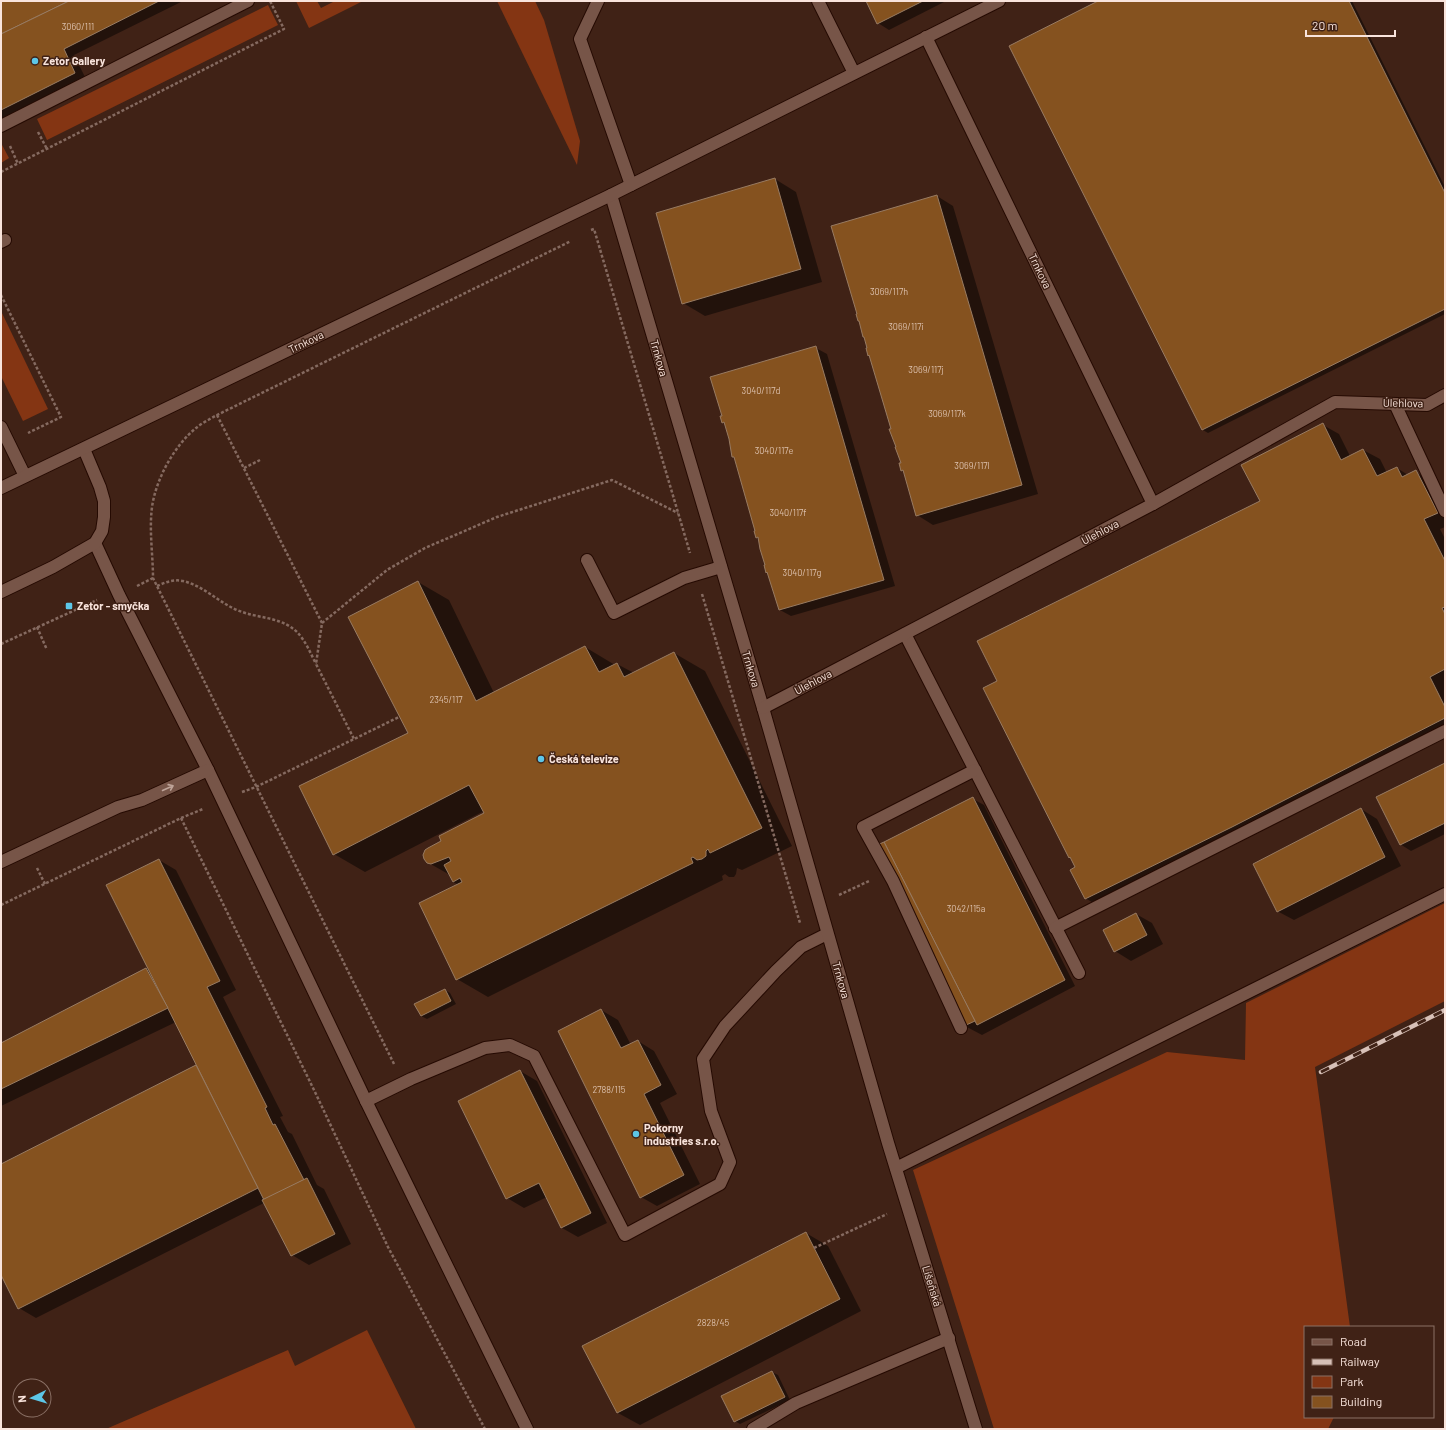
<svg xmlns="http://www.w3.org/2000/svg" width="1446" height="1430" font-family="Barlow,sans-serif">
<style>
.green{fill:#843513}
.shadow{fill:#0007}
.building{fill:#85521f;stroke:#987b62}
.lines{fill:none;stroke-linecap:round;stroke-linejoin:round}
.lane-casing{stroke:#250a02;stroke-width:14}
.street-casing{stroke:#250a02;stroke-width:14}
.path{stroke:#856a60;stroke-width:2.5;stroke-dasharray:3 2;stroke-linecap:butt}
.lane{stroke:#775548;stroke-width:12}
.street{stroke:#775548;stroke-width:12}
.rail-casing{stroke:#d7c0b7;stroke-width:4.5}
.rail{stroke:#402216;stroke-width:3;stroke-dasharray:9;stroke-linecap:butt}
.oneway{stroke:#bea499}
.poi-dot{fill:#5dc7e8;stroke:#402216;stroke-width:1.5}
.labels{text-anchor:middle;stroke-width:3;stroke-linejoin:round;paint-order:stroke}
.number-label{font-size:9px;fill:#dcc0ad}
.poi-label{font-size:11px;font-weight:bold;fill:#f9e4dc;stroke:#402216;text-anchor:start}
.street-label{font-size:11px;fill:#f9e4dc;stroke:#402216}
</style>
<rect width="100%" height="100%" fill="#402216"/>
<g class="green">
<path d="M296,1h21l4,7 14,-7h28l-54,27z"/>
<path d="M497,1h38l9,19 36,121 -3,24z"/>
<path d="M268,5l10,20 -231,115 -10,-21z"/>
<path d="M1,143l8,15 -8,5z"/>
<path d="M1,311l47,98 -25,12 -22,-45z"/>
<path d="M1445,903v98l-130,66 35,260h-45v90h29l-6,12h-334l-81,-259 254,-118 78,8 1,-57z"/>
<path d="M367,1330l49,99h-310l182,-79 7,16z"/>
</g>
<g class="shadow">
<path d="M1,1h182l-109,54 12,24 -85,43z"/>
<path d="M867,1h79l-57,29 -11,-7z"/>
<path d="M1101,1h251l93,186v127l-237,119 -5,-3 -193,-384z"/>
<path d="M775,179l21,13 26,90 -117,34 -22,-13z"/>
<path d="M937,196l16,10 85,288 -105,31 -16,-10 -13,-44 -2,-1v-6l-31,-108 -2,-1z"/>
<path d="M816,348l11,6 68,232 -104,30 -11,-6 -11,-37 -2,-1 -2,-6h2l-8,-28 -2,-1v-5l-22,-74 -2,-1 -8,-34 -2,-1z"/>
<path d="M1323,425l16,9 11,22 13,-6 17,9 7,14 10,-5 11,7 7,-3 17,9 13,24v22l-5,2 5,10v197l-343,172 -17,-10 -9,-30 -4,-10 -3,-1 -71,-176 263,-180z"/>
<path d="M418,582l31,18 45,93 91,-46 30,18 2,-1 17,9 40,-20 31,18 87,175 -50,24 -5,-2 -1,6 -2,3h-5l-4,-3 -3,2 1,4 -235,117 -31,-18 2,-94 -6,-3 -3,-7 -23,-13 16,-21 42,-28 -1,-2 -119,61 -31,-18 75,-120z"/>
<path d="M1445,764v70l-34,17 -11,-7z"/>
<path d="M973,799l11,6 91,181 -93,49 -17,-9z"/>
<path d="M1361,809l16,10 24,47 -107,54 -17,-9z"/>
<path d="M159,860l17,10 60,120 -13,7 60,119 -3,1 8,15 4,2 25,51 7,4 27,55 -42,21 -17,-10 -28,-52 -228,115 -17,-10 -18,-35v-108l197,-99 -22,-44 -175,84v-62l147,-76z"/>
<path d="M1136,914l16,9 11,21 -32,17 -16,-10z"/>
<path d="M445,990l5,3 6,11 -29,15 -6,-3z"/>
<path d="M601,1010l17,10 13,25 7,-4 16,10 23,43 -17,9 40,81 -43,22 -16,-9z"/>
<path d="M520,1071l17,10 70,142 -29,14 -16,-9 -15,-31 -23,11 -17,-10z"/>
<path d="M806,1233l22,13 33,65 -221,114 -22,-12 -34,-66z"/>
<path d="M772,1372l6,3 12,25 -50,24 -5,-3z"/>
</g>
<g class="building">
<path d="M1,1h68l-68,33z"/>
<path d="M69,1h90l-95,48 11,24 -74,37v-76z"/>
<path d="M866,1h57l-46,23z"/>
<path d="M1098,1h251l96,192v116l-243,121 -193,-384z"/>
<path d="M775,178l26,91 -119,35 -26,-91z"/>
<path d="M937,195l85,290 -106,31 -13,-46 -2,1 -2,-8h2l-6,-16h1l-7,-18h2l-22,-74 -1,1 -2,-8h1l-3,-11h-1l-4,-16h-1l-2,-7h1l-26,-88z"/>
<path d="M816,346l68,234 -105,30 -12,-38 -1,1 -2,-8h1l-5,-16 -2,-12 -2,1 -2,-7h1l-21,-74h-2l-3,-18 -5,-17 -2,1 -2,-7h2l-12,-39z"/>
<path d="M1323,423l18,37 22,-11 14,27 20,-9 5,10 14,-7 22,43 -14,6 21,42v46l-3,1 3,6v55l-15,8 15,30v11l-213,109 -147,72 -15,-29 5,-3 -5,-10 -1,1 -86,-170 14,-7 -20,-40 283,-140 -19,-36z"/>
<path d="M418,581l58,120 109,-55 14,26 18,-9 7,14 50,-25 88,176 -52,25 -2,-4 -2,2v5l-4,3 -5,1 -4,-3 -2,1 2,5 -237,117 -37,-77 43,-21 -2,-4 -7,4 -9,-17 7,-4 -2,-4 -18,7 -4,-1 -3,-4 -1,-4 2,-5 3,-2 13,-7 -2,-5 45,-23 -15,-28 -136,70 -34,-69 109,-53 -60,-116z"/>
<path d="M1445,763v60l-45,22 -24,-48z"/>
<path d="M973,797l92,183 -88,45 -93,-183z"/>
<path d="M1361,808l24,49 -108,55 -24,-48z"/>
<path d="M884,842l91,179 -11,5 -89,-180z"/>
<path d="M159,859l61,122 -13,6 60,120 -2,1 8,17 2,-1 29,56 -40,20 -158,-315z"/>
<path d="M1136,913l11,22 -33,17 -11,-22z"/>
<path d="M146,968l22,40 -167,81v-46z"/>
<path d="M445,989l6,12 -30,15 -7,-12z"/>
<path d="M601,1009l20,39 17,-8 23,45 -17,9 40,81 -44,23 -82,-167z"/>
<path d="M196,1065l62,123 -240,121 -17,-34v-111z"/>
<path d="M520,1070l71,143 -30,15 -22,-45 -33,16 -48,-98z"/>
<path d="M307,1178l28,56 -44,22 -29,-56z"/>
<path d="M806,1232l34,67 -223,114 -35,-67z"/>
<path d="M772,1371l13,26 -51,25 -13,-26z"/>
</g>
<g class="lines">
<g class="lane-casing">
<g id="lane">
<path d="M598,1l-18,38 51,146"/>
<path d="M818,1l36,72"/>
<path d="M1,126l247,-125"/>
<path d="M1,242l4,-2"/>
<path d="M1395,404l50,107"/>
<path d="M1,427l24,49"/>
<path d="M95,543l24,52 89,175 158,331 161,328"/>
<path d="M587,560l27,53 70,-35 37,-11"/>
<path d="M1,592l52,-25 42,-24 7,-12 2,-14v-16l-4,-14 -16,-38"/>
<path d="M905,634l174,339"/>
<path d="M1,862l117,-55 24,-7 66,-30"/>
<path d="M1055,928l390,-197"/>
<path d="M961,1028l-68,-147 -30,-54 112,-57"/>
<path d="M366,1101l45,-22 74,-31 25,-3 24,11 91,179 95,-51 10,-22 -19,-51 -8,-52 22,-33 51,-55 25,-24 26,-13"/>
<path d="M896,1168l549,-274"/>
<path d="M753,1429l43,-26 153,-65"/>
</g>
</g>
<g class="street-casing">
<g id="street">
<path d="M926,37l227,467"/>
<path d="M611,195l152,513 125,435 88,286"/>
<path d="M1,488l610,-293 388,-194"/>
<path d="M763,708l390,-204 182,-102 92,3 18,-10"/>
</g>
</g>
<g class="path">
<path d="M38,132l9,17"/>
<path d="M10,146l8,18"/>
<path d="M1,172l283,-143 -14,-28"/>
<path d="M591,230l3,-1 96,324"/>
<path d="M1,295l60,122 -33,16"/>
<path d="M217,415l105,208 -6,41 38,75"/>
<path d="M244,468l16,-8"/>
<path d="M137,586l16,-8"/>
<path d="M157,586c9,-4 17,-7 26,-5 21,5 35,21 54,29 21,9 43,6 60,22 8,8 14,22 19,32"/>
<path d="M702,594l98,329"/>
<path d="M322,623l65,-53 38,-22 72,-31 115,-37 66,33"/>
<path d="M37,627l10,23"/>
<path d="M1,644l96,-44"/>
<path d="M242,792l14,-5 143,-70"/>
<path d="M181,818l134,274 73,155 97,182"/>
<path d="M37,868l8,16"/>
<path d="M839,895l30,-14"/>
<path d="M1,905l180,-87 22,-9"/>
<path d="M394,1064l-241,-486c0,-23 -4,-47 -1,-71 4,-28 22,-61 44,-79 6,-5 14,-9 21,-13l354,-174"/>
<path d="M814,1248l73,-34"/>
</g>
<use href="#lane" class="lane"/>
<use href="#street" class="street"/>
<g class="rail-casing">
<path id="rail" d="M1321,1072l124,-62"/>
</g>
<use href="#rail" class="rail"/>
</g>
<defs><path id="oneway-shaft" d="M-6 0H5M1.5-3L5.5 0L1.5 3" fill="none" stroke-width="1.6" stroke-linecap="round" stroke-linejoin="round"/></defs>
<use class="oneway" href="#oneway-shaft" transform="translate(168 788) rotate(-24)"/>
<g class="poi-dot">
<circle cx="35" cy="61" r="4"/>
<rect x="65" y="602" width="8" height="8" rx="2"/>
<circle cx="541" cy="759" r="4"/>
<circle cx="636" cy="1134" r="4"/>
</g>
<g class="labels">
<g class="number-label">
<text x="78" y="30">3060/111</text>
<text x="889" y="295">3069/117h</text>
<text x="906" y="330">3069/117i</text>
<text x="926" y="373">3069/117j</text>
<text x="761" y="394">3040/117d</text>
<text x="947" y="417">3069/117k</text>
<text x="774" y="454">3040/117e</text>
<text x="972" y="469">3069/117l</text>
<text x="788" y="516">3040/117f</text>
<text x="802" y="576">3040/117g</text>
<text x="446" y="703">2345/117</text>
<text x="966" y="912">3042/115a</text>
<text x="609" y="1093">2788/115</text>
<text x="713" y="1326">2828/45</text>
</g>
<g class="poi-label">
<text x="43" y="65">Zetor Gallery</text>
<text x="77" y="610">Zetor - smyčka</text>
<text x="549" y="763">Česká televize</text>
<text x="644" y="1132">Pokorny<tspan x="644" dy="13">industries s.r.o.</tspan></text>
</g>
<g class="street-label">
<text transform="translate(1040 271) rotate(64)" y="4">Trnkova</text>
<text transform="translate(306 342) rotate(-26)" y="4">Trnkova</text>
<text transform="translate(659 358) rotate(74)" y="4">Trnkova</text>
<text transform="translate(1403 403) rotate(1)" y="4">Úlehlova</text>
<text transform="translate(1100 532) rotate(-28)" y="4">Úlehlova</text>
<text transform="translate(751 669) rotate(73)" y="4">Trnkova</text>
<text transform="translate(813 682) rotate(-28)" y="4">Úlehlova</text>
<text transform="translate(841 980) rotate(74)" y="4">Trnkova</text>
<text transform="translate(932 1286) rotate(73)" y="4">Líšeňská</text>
</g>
</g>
<rect width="1446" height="1430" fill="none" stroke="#f9e4dc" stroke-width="4"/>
<rect x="1304" y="1326" width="130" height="92" fill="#402216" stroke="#8a7065"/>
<rect x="1312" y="1339" width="20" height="6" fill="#775548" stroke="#8a7065"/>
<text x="1340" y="1346" font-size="12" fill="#f9e4dc">Road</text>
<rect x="1312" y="1359" width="20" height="6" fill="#d7c0b7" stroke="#8a7065"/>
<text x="1340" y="1366" font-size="12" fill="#f9e4dc">Railway</text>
<rect x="1312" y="1376" width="20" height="12" fill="#843513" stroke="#8a7065"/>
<text x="1340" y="1386" font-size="12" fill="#f9e4dc">Park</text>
<rect x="1312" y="1396" width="20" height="12" fill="#85521f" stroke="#8a7065"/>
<text x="1340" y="1406" font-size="12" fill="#f9e4dc">Building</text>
<g transform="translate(32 1398) rotate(265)"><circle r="19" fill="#402216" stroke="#8a7065"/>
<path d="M0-3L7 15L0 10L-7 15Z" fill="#5dc7e8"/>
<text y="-6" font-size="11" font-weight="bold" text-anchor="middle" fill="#f9e4dc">N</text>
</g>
<path d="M1306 30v6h89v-6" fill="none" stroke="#f9e4dc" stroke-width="2"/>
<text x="1312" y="30" font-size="12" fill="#f9e4dc" stroke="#402216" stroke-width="3" paint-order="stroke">20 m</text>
</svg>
